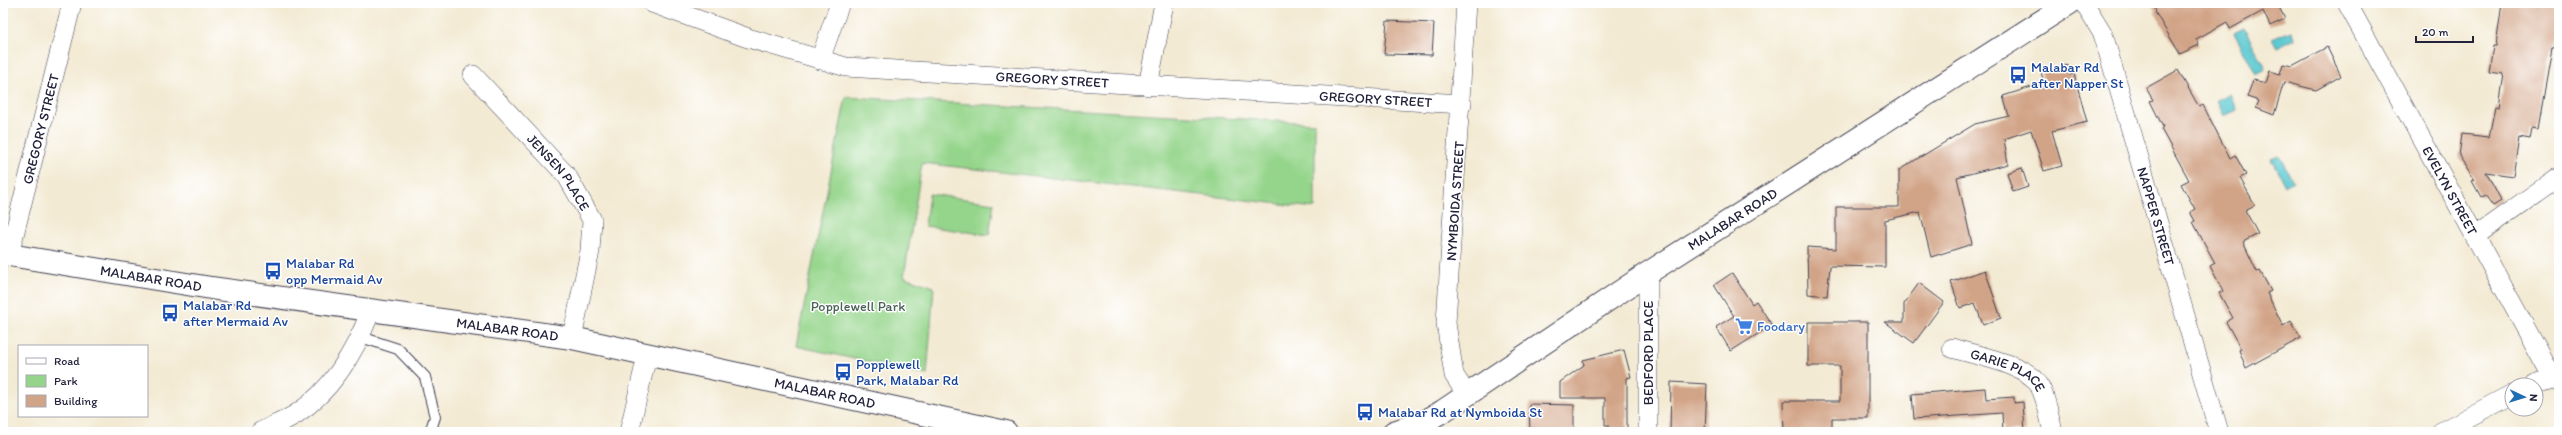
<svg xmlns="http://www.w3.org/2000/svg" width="2562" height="435" font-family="Itim,sans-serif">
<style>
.green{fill:#95d58b;stroke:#5c7c63}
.water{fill:#5cc9d0;stroke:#3f7686}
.building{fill:#d2a487}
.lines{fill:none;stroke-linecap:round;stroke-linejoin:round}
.lane-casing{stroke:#414052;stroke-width:12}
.street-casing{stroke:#414052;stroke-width:20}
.secondary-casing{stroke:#414052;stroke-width:24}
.lane{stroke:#fff;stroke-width:10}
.street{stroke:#fff;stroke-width:19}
.secondary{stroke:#fff;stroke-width:22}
.labels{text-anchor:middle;stroke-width:3;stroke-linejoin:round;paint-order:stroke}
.transit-label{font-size:14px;fill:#164399;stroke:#fff;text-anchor:start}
.street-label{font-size:14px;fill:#22223b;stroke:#fff}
.park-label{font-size:14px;fill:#4a6157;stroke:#fff}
.shop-label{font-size:14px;fill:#366cbe;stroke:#fff;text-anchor:start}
</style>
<rect width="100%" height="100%" fill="#fff"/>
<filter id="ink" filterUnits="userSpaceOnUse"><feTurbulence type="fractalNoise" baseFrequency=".025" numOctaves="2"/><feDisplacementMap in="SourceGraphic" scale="8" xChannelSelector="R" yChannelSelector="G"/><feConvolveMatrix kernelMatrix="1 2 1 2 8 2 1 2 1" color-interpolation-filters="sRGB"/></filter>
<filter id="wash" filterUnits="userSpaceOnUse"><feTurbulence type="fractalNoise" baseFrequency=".012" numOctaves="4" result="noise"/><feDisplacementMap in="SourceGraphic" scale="16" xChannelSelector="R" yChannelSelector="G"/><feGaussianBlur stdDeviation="0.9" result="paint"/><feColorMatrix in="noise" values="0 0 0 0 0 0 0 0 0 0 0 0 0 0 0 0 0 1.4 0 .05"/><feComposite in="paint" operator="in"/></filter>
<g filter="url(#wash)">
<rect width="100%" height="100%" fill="#f3ead3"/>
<g class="green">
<path d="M846,97l469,26v85l-393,-45 -18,114 30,10 -7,88 -131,-29z"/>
<path d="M929,194l65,9 -5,32 -64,-9z"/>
</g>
<g class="water">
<path d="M2244,28l22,41 -10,5 -22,-41z"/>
<path d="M2291,31l4,8 -18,9 -5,-9z"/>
<path d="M2229,94l8,16 -13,6 -7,-16z"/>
<path d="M2279,156l14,25 -8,5 -14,-27z"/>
</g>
<g id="blocks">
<g class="building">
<path d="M2152,3h125l8,16 -15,7 -7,-15 -33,18 -3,-7 -31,17 3,6 -19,9 -25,-42 1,-1z"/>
<path d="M2502,3h57v11l-4,34h-3l-14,81 -6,-1 -2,11 -11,-2 -6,39 -27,-4 15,29 -8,5 -8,-11 -4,2 -9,-16 3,-1 -16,-24 3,-22 27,3 6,-31 4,1 5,-33 -15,-2 4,-26h3z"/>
<path d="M1387,21l47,2 -2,32 -48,-1z"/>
<path d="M2327,47l14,29 -25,14 -32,-8 -10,33 -18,-7 3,-7 -12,-4 6,-17 13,3 4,-12 10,3 3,-10 9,2z"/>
<path d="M2067,65l3,10 4,-1 13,48 -35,9 10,35 -18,5 -13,-41 -27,9 4,25 -51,13 15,67 -41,13 -11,-45 -35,8v47l-55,-1 -3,30 -19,-2 -1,-47 29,2v-42h63v-37l76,-46 34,-8 -6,-20 41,-13 -3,-11z"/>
<path d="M2178,70l21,37 4,-2 27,53 5,-3 11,20 -6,3 15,27 -10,5 13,24 -15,8 14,30 3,-1 11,20 -4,2 16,33 8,-5 10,17 -55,30 -7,-18 2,-1 -15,-27 7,-4 -14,-25 4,-2 -13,-25 5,-3 -22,-41 2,-1 -5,-9 5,-3 -14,-25 8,-4 -28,-51 2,-2 -13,-26 3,-1 -7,-12z"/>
<path d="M2022,168l6,19 -15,5 -6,-19z"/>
<path d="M1985,270l16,48 -18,7 -8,-22 -15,5 -9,-26z"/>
<path d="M1732,273l20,31 4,-3 16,24 -41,26 -15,-24 18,-11 -20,-31z"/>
<path d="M1919,283l25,19 -30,41 -29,-21h19v-18z"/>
<path d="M1808,322h60v96h-36v14h-48l-1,-31h57v-35h-32z"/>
<path d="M1624,350l7,27 -4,1v54h-19v-7h-3v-27h-45v-16l24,-17 -1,-5z"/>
<path d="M1671,382l36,2 -2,48h-35z"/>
<path d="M1985,388l1,11 28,-2v6l9,-1 2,30h-22l-1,-19 -88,6 -2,-25z"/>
<path d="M1529,404l45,1v27h-44z"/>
</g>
</g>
</g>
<g filter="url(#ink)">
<use href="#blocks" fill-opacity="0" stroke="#414052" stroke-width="1"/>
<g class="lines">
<g class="lane-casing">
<path id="lane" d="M361,337l37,12 27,28 10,40 -5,15"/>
</g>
<g class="street-casing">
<g id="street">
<path id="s1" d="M652,3l96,35 98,29 616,37"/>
<path d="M1466,3l-20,320 8,52 13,20"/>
<path id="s2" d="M2084,3l19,31 116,398"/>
<path id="s3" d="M2347,3l206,375"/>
<path d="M820,60l20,-57"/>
<path id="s4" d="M473,75l94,101 25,44 -2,31 -18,87"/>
<path d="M1148,86l16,-83"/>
<path d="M2475,236l84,-59"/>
<path id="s5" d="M9,255l63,-252"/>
<path id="s6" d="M1952,348c22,7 76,16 87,37 8,14 10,31 14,47"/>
<path d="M2534,385l25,-8"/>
<path d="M260,432c12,-6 25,-11 36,-18 37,-24 60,-64 75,-104"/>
<path d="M629,432l18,-76"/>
<path d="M1648,432v-159"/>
<path d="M2441,432l71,-38"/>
</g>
</g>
<g class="secondary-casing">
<g id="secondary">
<path id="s7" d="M3,254l208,34 361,50 434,94"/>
<path id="s8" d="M1394,432l30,-10 19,-11 205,-138 422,-270"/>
</g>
</g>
<use href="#lane" class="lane"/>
<use href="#street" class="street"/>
<use href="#secondary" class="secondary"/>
</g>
</g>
<defs>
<g id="bus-bare" transform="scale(1.38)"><path d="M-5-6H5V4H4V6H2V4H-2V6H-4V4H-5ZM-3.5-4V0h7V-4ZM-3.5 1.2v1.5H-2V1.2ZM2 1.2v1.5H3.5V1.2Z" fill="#1a4fb4" stroke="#fff" stroke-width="2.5" paint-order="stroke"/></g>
<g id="supermarket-bare" transform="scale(1.38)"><path d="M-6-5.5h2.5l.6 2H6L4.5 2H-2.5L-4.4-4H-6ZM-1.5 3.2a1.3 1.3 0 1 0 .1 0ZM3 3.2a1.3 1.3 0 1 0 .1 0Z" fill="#3f7fe0" stroke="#fff" stroke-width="2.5" paint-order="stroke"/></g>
</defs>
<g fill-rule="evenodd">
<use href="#bus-bare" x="2018" y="75"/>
<use href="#bus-bare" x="273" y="271"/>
<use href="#bus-bare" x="170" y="313"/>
<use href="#supermarket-bare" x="1744" y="326"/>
<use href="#bus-bare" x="843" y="372"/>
<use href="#bus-bare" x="1365" y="412"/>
</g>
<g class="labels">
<g class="transit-label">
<text x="2031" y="72">Malabar Rd<tspan x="2031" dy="16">after Napper St</tspan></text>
<text x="286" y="268">Malabar Rd<tspan x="286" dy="16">opp Mermaid Av</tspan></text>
<text x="183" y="310">Malabar Rd<tspan x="183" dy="16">after Mermaid Av</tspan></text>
<text x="856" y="369">Popplewell<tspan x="856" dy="16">Park, Malabar Rd</tspan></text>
<text x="1378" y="417">Malabar Rd at Nymboida St</text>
</g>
<g class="street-label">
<text dy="5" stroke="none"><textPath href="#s1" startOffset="411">GREGORY STREET</textPath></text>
<text dy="5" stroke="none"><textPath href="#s1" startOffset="735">GREGORY STREET</textPath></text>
<text dy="5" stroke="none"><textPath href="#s5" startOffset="130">GREGORY STREET</textPath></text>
<text dy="5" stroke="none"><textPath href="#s4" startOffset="130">JENSEN PLACE</textPath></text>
<text dy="5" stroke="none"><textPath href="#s3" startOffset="214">EVELYN STREET</textPath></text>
<text transform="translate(1455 201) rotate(-86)" y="5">NYMBOIDA STREET</text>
<text dy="5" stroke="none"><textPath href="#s2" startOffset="226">NAPPER STREET</textPath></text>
<text dy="5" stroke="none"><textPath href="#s8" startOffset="401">MALABAR ROAD</textPath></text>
<text dy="5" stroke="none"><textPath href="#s7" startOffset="150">MALABAR ROAD</textPath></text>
<text dy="5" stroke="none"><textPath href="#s7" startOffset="510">MALABAR ROAD</textPath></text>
<text transform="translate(1648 353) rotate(-90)" y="5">BEDFORD PLACE</text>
<text dy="5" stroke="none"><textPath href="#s6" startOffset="61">GARIE PLACE</textPath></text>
<text dy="5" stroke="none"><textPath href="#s7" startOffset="834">MALABAR ROAD</textPath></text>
</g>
<g class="park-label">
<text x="858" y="311">Popplewell Park</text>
</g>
<g class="shop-label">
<text x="1757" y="331">Foodary</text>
</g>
</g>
<rect width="2562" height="435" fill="none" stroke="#fff" stroke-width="16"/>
<rect x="18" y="345" width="130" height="72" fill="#ffffff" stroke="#a7a7b1"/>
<rect x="26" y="358" width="20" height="6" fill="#ffffff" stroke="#a7a7b1"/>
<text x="54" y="365" font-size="12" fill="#22223b">Road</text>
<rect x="26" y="375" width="20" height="12" fill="#95d58b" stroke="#a7a7b1"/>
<text x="54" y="385" font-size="12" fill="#22223b">Park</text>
<rect x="26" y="395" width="20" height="12" fill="#d2a487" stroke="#a7a7b1"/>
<text x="54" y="405" font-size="12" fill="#22223b">Building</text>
<g transform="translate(2524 397) rotate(94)"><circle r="19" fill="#ffffff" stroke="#a7a7b1"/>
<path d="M0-3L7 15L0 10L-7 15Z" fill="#1f6fb2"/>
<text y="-6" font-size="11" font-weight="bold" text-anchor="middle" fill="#22223b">N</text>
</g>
<path d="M2416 36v6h57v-6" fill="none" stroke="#22223b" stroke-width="2"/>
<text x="2422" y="36" font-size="12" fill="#22223b" stroke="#ffffff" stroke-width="3" paint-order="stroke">20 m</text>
</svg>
